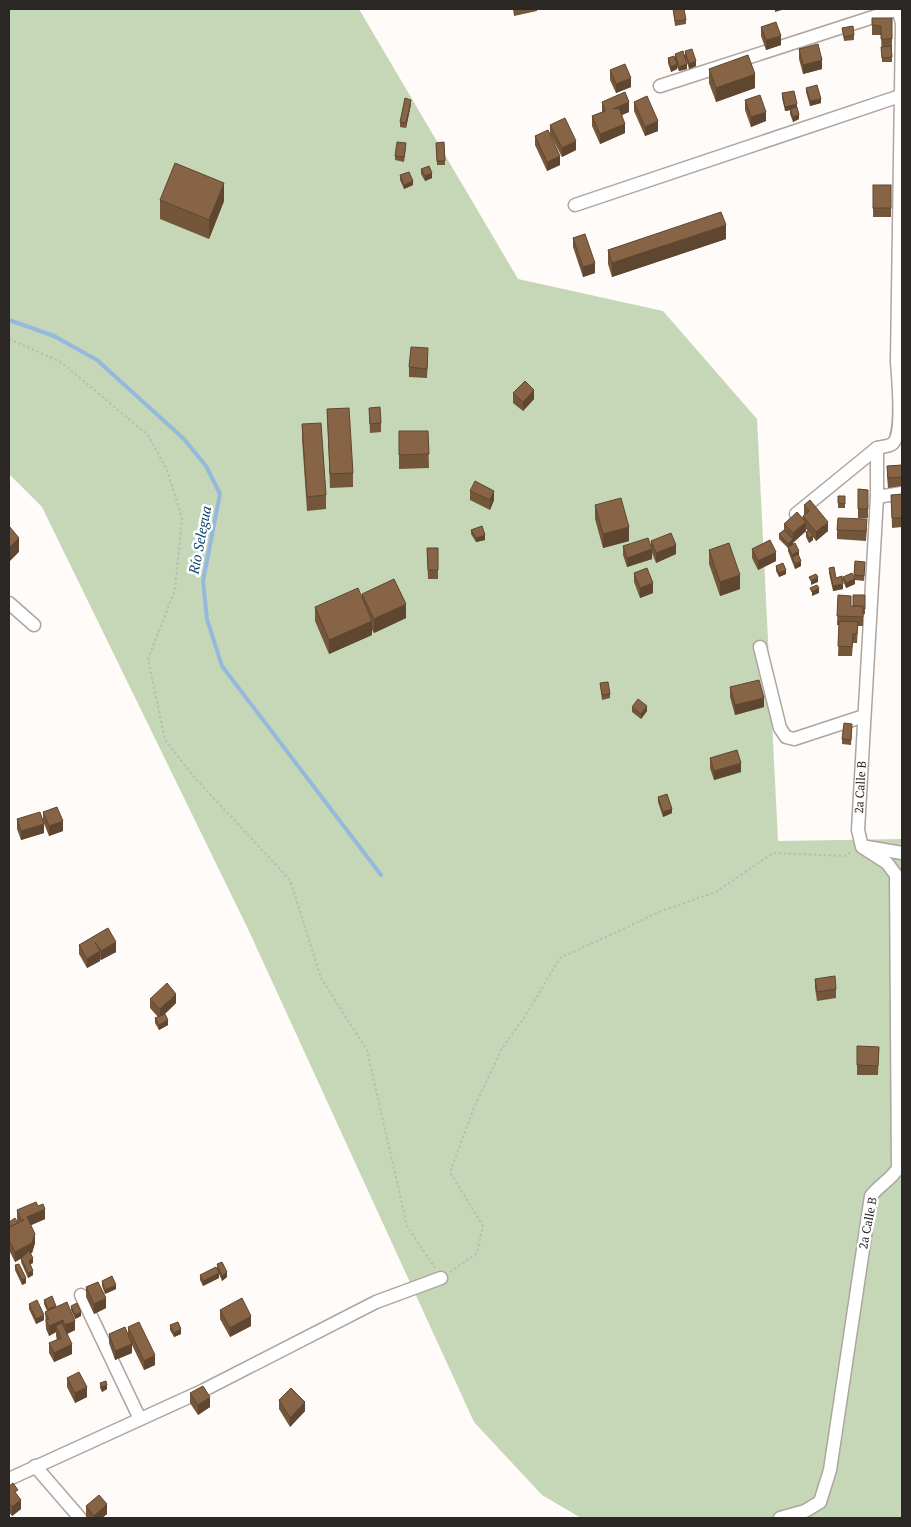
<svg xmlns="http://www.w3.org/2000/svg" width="911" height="1527" font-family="'PT Serif',serif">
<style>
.green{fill:#c5d7b6}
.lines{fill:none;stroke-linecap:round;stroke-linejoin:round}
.stream{stroke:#95b9dd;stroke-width:4}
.minor-casing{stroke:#aea5a0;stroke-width:15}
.path{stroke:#bdbab8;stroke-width:2;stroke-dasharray:2.5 2.5;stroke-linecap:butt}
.minor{stroke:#fff;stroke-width:12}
.wall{fill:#74563b}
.shaded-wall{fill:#5e4630}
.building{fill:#876445;stroke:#5e4630}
.labels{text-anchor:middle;stroke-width:5;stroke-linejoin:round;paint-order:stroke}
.street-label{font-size:12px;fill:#2a2725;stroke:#fff}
.water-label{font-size:14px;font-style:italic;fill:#05416d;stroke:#fff}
</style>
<rect width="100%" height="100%" fill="#fefbf8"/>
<path class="green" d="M9,9h350l159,270 145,32 94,108 21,422 124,-2v679h-321l-39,-23 -68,-73 -225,-491 -207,-424 -33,-33z"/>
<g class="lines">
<path class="stream" d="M9,320l45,16 43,24 87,79 22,27 14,28 -17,87 4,38 15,47 159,209"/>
<g class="minor-casing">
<g id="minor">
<path d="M660,86l238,-77"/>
<path d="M575,205l325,-109"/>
<path d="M877,497l25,-4"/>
<path d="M796,514l81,-66"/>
<path d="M9,603l25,22"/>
<path d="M760,647l20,81 6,9 8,2 70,-23"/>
<path d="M867,847l35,6"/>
<path d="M81,1295l59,124"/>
<path d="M35,1466l45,52"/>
<path d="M9,1479l193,-88 174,-89 65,-24"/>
<path id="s1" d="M780,1518l25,-7 15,-9 10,-32 41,-274c8,-11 20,-16 27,-28l-2,-293 -9,-12 -25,-16 -4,-17 19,-333v-49c5,-1 12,-2 15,-4 12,-8 6,-68 5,-82l5,-339 -4,-14"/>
</g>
</g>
<g class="path">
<path d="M9,339l52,23 87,73 19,35 15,48 -7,72 -27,69 17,81 30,38 95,102 31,98 46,72 40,176 28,42"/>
<path d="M450,1272l27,-19 6,-27 -33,-54 23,-62 29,-62 22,-30 36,-60 104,-48 52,-18 57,-39 71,3 7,-4"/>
</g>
<use href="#minor" class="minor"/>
</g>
<g class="wall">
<path d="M513,9h24v2l-23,5z"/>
<path d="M673,9l13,11v4l-11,2z"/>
<path d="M872,18h20v44h-10l-1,-27h-9z"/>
<path d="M761,27l20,18 -15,5 -5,-14z"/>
<path d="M842,28l12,7v5l-10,1z"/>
<path d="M799,49l23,20 -19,5 -4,-15z"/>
<path d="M685,51l11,15 -7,3 -3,-10 1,10 -8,2 -2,-4v2l-6,3 -3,-9v-5h7v-4l10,1z"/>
<path d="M709,69l46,19 -39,14 -7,-19z"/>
<path d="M610,70l21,17 -15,6 -6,-13z"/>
<path d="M806,88l15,15 -11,3 -4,-14z"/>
<path d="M782,93l15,14 2,12 -6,3 -3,-8v-4l-5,1 -3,-13z"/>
<path d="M745,100l21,21 -15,6 -6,-17z"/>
<path d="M602,102l27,10 -7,3 3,18 -25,11 -8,-18v-10l10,-4z"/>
<path d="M634,102l24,29 -13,5 -11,-25z"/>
<path d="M411,104l-5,24 -6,-1v-5z"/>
<path d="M550,125l26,25 -14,7 -12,-23z"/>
<path d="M535,136l25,29 -13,6 -12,-26z"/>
<path d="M444,142l1,23h-8l-1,-22z"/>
<path d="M406,148l-2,14 -9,-2v-4z"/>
<path d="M421,169l11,9 -7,3 -4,-7z"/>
<path d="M400,175l13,10 -9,4 -4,-9z"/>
<rect x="873" y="185" width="18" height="32"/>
<path d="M160,200l64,1 -15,38 -49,-20z"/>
<path d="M573,238l22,35 -12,4 -10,-30z"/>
<path d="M726,239l-114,38 -4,-13v-14z"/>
<path d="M428,358l-1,20 -18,-1v-10z"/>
<path d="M513,393l21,6 -11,12 -10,-8z"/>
<path d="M369,408l12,15v9l-11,1z"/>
<path d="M327,409l26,64v14l-23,1z"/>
<path d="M302,424l24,71v14l-19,2 -5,-73z"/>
<path d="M399,431h29l1,37 -30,1z"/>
<path d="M902,465v21l-14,2 -1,-12v-10z"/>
<path d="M858,489l10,1v28h-10z"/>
<path d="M470,491l24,9 -4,10 -20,-10z"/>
<path d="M902,494v33l-10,1 -1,-33z"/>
<rect x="838" y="496" width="7" height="12"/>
<path d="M595,505l34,36 -26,7 -8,-29z"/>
<path d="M804,505l24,26 -12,10 -3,-4v3l-4,3 -3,-6v-5l2,-1 -2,-2v2l-13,11v2l6,12 2,10 -6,3 -7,-18v-3l-9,-9v-5l5,-4v-6l19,-6v-2l1,-1z"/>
<path d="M867,528l-1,13 -29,-2v-9z"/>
<path d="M471,530l14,10 -9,2 -5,-8z"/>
<path d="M651,541l25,13 -20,9 -4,-10v6l-25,8 -4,-12v-9h28z"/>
<path d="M427,548h11v31h-10z"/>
<path d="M752,549l24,12 -18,9 -6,-12z"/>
<path d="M709,550l31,39 -20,7 -11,-32z"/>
<path d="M855,561l10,6 -1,14 -9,-1v4l-9,4 -3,-7v-4l11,1z"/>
<path d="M776,566l10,8 -7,3 -3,-6z"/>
<path d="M829,568l14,21 -10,2 -4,-18z"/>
<path d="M634,573l19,20 -13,5 -6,-16z"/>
<path d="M362,594l44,24 -32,15 -2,-3v5l-43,19 -14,-33v-14l47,-9z"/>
<path d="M838,595l13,11h2l12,-11v19h-2v12h-5l-1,17h-4l-1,13h-14l1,-31h-2z"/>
<path d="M600,683l10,11v4l-8,2z"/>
<path d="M730,687l34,20 -29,8 -5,-18z"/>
<path d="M632,707l15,4 -6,8 -9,-7z"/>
<path d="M852,729l-1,16 -9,-1v-5z"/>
<path d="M710,758l31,14 -27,8 -4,-12z"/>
<path d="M658,797l14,16 -9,4 -5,-15z"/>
<path d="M43,812l20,19 -14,5 -6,-15z"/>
<path d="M17,819l27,14 -23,7 -4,-11z"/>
<path d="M108,928l8,24 -15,8 -1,-1v2l-13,7 -8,-14v-9z"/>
<path d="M815,979l21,10v9l-19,3 -2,-13z"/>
<path d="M150,999l26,4 -11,11 3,11 -9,5 -4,-7v-5l3,-1 -8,-9z"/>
<path d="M857,1046l22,1 -1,28h-21z"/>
<path d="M17,1210l28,9 -14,6 4,18 -3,10h-1l2,10 -3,1 3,11 -5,3 -7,-16v-4l-6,4 -6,-12v-28l9,1 -1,-3z"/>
<path d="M217,1264l10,13 -5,4 -3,-7v4l-16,8 -3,-6v-5l17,-6z"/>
<path d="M15,1265l11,18 -4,2 -7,-15z"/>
<path d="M102,1281l14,8 -11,5 -3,-8z"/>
<path d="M86,1287l20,21 -12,6 -8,-17z"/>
<path d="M44,1300l12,7 19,23 -8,4 5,20 -18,8 -5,-9v-10l8,-3 -1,-4v-4l-7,4 -3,-7 -1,-17 2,-1 -3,-7z"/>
<path d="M29,1304l15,16 -8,4 -7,-15z"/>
<path d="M71,1306l10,10 -6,3 -4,-9z"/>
<path d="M220,1310l31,16 -21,11 -10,-18z"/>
<path d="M170,1325l11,9 -7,3 -4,-7z"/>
<path d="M128,1327l27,38 -11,5 -12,-25v8l-17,7 -6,-17v-9h19z"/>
<path d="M67,1378l20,19 -12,6 -8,-16z"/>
<path d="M100,1383l7,6 -5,3 -2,-4z"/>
<path d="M190,1393l20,14 -12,8 -8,-12z"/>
<path d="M279,1400l26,11 -15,16 -11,-18z"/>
<path d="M9,1486l9,10 3,13 -9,7 -3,-4z"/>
<path d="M86,1506l21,8 -5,4h-14l-2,-2z"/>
</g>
<g class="shaded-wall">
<path d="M775,9h10l-10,3z"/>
<path d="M781,36v9l-15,5v-10z"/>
<path d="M822,60v9l-19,5v-9z"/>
<path d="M696,61v5l-7,3v-5z"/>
<path d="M677,64v5l-6,3v-5z"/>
<path d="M687,64v5l-8,2v-4z"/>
<path d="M755,74v14l-39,14v-14z"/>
<path d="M631,78v9l-15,6v-9z"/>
<path d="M821,99v4l-11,3v-5z"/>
<path d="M411,100v4l-5,24v-5z"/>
<path d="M629,102v10l-16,7v-10z"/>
<path d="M797,104v5l-12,2v-4z"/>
<path d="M766,112v9l-15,6v-10z"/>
<path d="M799,115v4l-6,3v-5z"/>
<path d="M658,121v10l-13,5v-9z"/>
<path d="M625,124v9l-25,11v-10z"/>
<path d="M576,141v9l-14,7v-9z"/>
<path d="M560,156v9l-13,6v-9z"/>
<path d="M432,173v5l-7,3v-5z"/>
<path d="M413,181v4l-9,4v-4z"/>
<path d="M224,183v18l-15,38v-19z"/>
<path d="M726,225v14l-114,38v-14z"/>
<path d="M595,263v10l-12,4v-10z"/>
<path d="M534,390v9l-11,12v-9z"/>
<path d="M494,491v9l-4,10v-10z"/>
<path d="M806,522v9l-13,12v-10z"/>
<path d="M828,522v9l-12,10v-9z"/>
<path d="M629,527v14l-26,7v-14z"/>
<path d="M485,535v5l-9,2v-4z"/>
<path d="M813,536v4l-4,3v-5z"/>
<path d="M19,538v14l-10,10v-14z"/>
<path d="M793,539v5l-5,4v-4z"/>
<path d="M676,545v9l-20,9v-10z"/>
<path d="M652,549v10l-25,8v-9z"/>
<path d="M799,551v5l-7,1v2v-4z"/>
<path d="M776,552v9l-18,9v-9z"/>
<path d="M801,561v5l-6,3v-5z"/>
<path d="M786,570v4l-7,3v-4z"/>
<path d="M740,575v14l-20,7v-14z"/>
<path d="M818,577v5l-7,3v-4z"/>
<path d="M855,579v5l-9,4v-5z"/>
<path d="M653,583v10l-13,5v-10z"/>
<path d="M843,584v5l-10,2v-5z"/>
<path d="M819,588v5l-7,3v-4z"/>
<path d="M406,604v14l-32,15v-14z"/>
<path d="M372,621v14l-43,19v-14z"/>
<path d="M764,698v9l-29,8v-10z"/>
<path d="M647,706v5l-6,8v-5z"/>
<path d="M741,763v9l-27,8v-9z"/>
<path d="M672,809v4l-9,4v-5z"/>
<path d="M63,821v10l-14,5v-10z"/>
<path d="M44,824v9l-23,7v-9z"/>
<path d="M116,942v10l-15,8v-9z"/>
<path d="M100,951v10l-13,7v-9z"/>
<path d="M176,994v9l-16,15v-9z"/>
<path d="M168,1020v5l-9,5v-5z"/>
<path d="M45,1209v10l-18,8v-10z"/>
<path d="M35,1234v9l-3,10 -17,9v-10z"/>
<path d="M33,1258v5l-4,2v-4z"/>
<path d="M33,1271v4l-5,3v-5z"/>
<path d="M227,1272v5l-5,4v-5z"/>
<path d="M219,1273v5l-16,8v-5z"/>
<path d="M26,1278v5l-4,2v-5z"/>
<path d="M116,1285v4l-11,5v-4z"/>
<path d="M106,1298v10l-12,6v-10z"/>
<path d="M81,1312v4l-6,3v-4z"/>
<path d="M44,1315v5l-8,4v-5z"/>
<path d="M251,1316v10l-21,11v-9z"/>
<path d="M63,1320v9l-7,-3v6l-7,4v-10z"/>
<path d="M75,1321v9l-10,5v-10z"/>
<path d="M181,1329v5l-7,3v-4z"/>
<path d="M72,1344v10l-18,8v-9z"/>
<path d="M132,1344v9l-17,7v-9z"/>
<path d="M155,1355v10l-11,5v-9z"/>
<path d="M107,1385v4l-5,3v-5z"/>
<path d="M87,1387v10l-12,6v-10z"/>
<path d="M210,1397v10l-12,8v-10z"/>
<path d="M305,1402v9l-15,16v-9z"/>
<path d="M21,1500v9l-9,7v-9z"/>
<path d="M107,1504v10l-5,4h-8v-2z"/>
</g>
<g class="building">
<path d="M673,9h11l2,11 -11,1z"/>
<path d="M872,18h20v21h-11v-13l-9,-1z"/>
<path d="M776,22l5,14 -15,4 -5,-13z"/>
<path d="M853,26l1,9 -10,2 -2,-9z"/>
<path d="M818,44l4,16 -19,5 -4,-16z"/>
<path d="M891,46l1,11 -10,1 -1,-11z"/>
<path d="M692,49l4,12 -7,3 -4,-13z"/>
<path d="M683,51l4,13 -8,3 -4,-13z"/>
<path d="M748,55l7,19 -39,14 -7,-19z"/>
<path d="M674,56l3,8 -6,3 -3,-9z"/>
<path d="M625,64l6,14 -15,6 -6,-14z"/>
<path d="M817,85l4,14 -11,2 -4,-13z"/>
<path d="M794,91l3,13 -12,3 -3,-14z"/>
<path d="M625,92l4,10 -16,7 6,-1 6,16 -25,10 -8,-18 13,-5 -3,-9z"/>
<path d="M760,95l6,17 -15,5 -6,-17z"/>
<path d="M647,96l11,25 -13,6 -11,-25z"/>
<path d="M405,98l6,2 -5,23 -6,-1z"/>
<path d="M797,107l2,8 -6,2 -3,-8z"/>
<path d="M565,118l11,23 -14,7 -12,-23z"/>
<path d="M548,130l12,26 -13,6 -12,-26z"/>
<path d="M397,142l9,1 -2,14 -9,-1z"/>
<path d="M444,142l1,19h-8l-1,-18z"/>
<path d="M175,163l49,20 -15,37 -49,-20z"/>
<path d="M429,166l3,7 -7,3 -4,-7z"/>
<path d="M409,172l4,9 -9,4 -4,-10z"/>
<rect x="873" y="185" width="18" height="23"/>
<path d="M721,212l5,13 -114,38 -4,-13z"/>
<path d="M585,234l10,29 -12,4 -10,-29z"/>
<path d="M411,347l17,1 -1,21 -18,-2z"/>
<path d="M525,381l9,9 -11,12 -10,-9z"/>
<path d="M380,407l1,16 -11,1 -1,-16z"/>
<path d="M349,408l4,65 -23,1 -3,-65z"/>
<path d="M321,423l5,72 -19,2 -5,-73z"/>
<path d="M399,431h29l1,23 -30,1z"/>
<path d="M902,465v12l-14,1 -1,-12z"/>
<path d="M475,481l19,10 -4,9 -20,-9z"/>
<path d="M858,489l10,1v19h-10z"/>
<path d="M902,494v24h-10l-1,-23z"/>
<path d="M838,496h7v8l-7,-1z"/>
<path d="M621,498l8,29 -26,7 -8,-29z"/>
<path d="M810,500l18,22 -12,10 -13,-16 6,-5 -5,-6z"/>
<path d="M797,512l9,10 -13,11 -9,-9z"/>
<path d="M838,518l29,1 -1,12 -29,-1z"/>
<path d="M9,526l10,12 -10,10z"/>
<path d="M482,526l3,9 -9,3 -5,-8z"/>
<path d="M784,530l9,9 -5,5 -9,-10z"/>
<path d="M810,530l3,6 -4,2 -3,-6z"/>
<path d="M671,533l5,12 -20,8 -5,-12z"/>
<path d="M648,538l4,11 -25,9 -4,-12z"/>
<path d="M770,540l6,12 -18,9 -6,-12z"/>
<path d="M729,543l11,32 -20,7 -11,-32z"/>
<path d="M795,543l4,8 -7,4 -4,-8z"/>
<path d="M427,548h11v22h-10z"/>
<path d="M798,554l3,7 -6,3 -3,-7z"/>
<path d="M855,561l10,1 -1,14 -10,-1z"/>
<path d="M783,563l3,7 -7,3 -3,-7z"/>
<path d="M834,567l2,11 6,-2 1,8 -10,2 -4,-18z"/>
<path d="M647,568l6,15 -13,5 -6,-15z"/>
<path d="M852,573l3,6 -9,4 -3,-6z"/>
<path d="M816,574l2,3 -7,4 -2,-4z"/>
<path d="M394,579l12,25 -32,15 -12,-25z"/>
<path d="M817,585l2,3 -7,4 -2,-4z"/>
<path d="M358,588l14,33 -43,19 -14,-33z"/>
<path d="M838,595l13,1v10h12v11l-26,-1z"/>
<path d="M853,595h12v14h-2v-3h-10z"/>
<path d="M839,621l19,1 -1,12h-4l-1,13 -14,-1z"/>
<path d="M759,680l5,18 -29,7 -5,-18z"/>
<path d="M608,682l2,12 -8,1 -2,-12z"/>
<path d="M638,699l9,7 -6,8 -9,-7z"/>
<path d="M844,723l8,1 -1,16 -9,-1z"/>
<path d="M737,750l4,13 -27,8 -4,-13z"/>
<path d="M667,794l5,15 -9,3 -5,-15z"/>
<path d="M57,807l6,14 -14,5 -6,-14z"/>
<path d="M40,812l4,12 -23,7 -4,-12z"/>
<path d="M108,928l8,14 -15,9 -6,-9 5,9 -13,8 -8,-14z"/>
<path d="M835,976l1,13 -19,3 -2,-13z"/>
<path d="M167,983l9,11 -16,15 -10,-10z"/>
<path d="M165,1014l3,6 -9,5 -4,-7z"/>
<path d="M857,1046l22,1 -1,19 -21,-1z"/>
<path d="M36,1202l2,4 5,-2 2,5 -18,8 8,17 -3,9 -17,9 -6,-11v-14l15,-7h-3l-4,-10z"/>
<path d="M15,1218l3,5 -9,4v-5z"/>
<path d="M29,1251l4,7 -4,3 4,10 -5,2 -7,-15z"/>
<path d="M222,1262l5,10 -5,4 -5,-12z"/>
<path d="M19,1264l7,14 -4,2 -7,-15z"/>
<path d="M216,1267l3,6 -16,8 -3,-6z"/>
<path d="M112,1276l4,9 -11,5 -3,-9z"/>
<path d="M98,1282l8,16 -12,6 -8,-17z"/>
<path d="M52,1296l4,10 -8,3 -4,-9z"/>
<path d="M242,1298l9,18 -21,12 -10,-18z"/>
<path d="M37,1300l7,15 -8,4 -7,-15z"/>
<path d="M67,1302l8,19 -10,4 -2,-5 -14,6 -3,-6 3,-1 -4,-7z"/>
<path d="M77,1303l4,9 -6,3 -4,-9z"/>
<path d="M139,1322l16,33 -11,6 -16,-34z"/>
<path d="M178,1322l3,7 -7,4 -4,-8z"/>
<path d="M62,1323l10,21 -18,9 -5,-10 12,-5 -5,-12z"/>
<path d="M125,1327l7,17 -17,7 -6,-17z"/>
<path d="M79,1372l8,15 -12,6 -8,-15z"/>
<path d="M106,1381l1,4 -5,2 -2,-4z"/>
<path d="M203,1386l7,11 -12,8 -8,-12z"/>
<path d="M291,1388l14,14 -15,16 -11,-18z"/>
<path d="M13,1483l5,7 -3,2 6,8 -9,7 -3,-5v-16z"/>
<path d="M99,1495l8,9 -13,12 -8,-10z"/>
</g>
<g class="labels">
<g class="street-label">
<text dy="4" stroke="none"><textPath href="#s1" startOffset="791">2a Calle B</textPath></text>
<text transform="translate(868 1223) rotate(-79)" y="4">2a Calle B</text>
</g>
<g class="water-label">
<text transform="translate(200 540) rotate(-79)" y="5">Río Selegua</text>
</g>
</g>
<rect width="911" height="1527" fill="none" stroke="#2a2725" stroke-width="20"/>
</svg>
